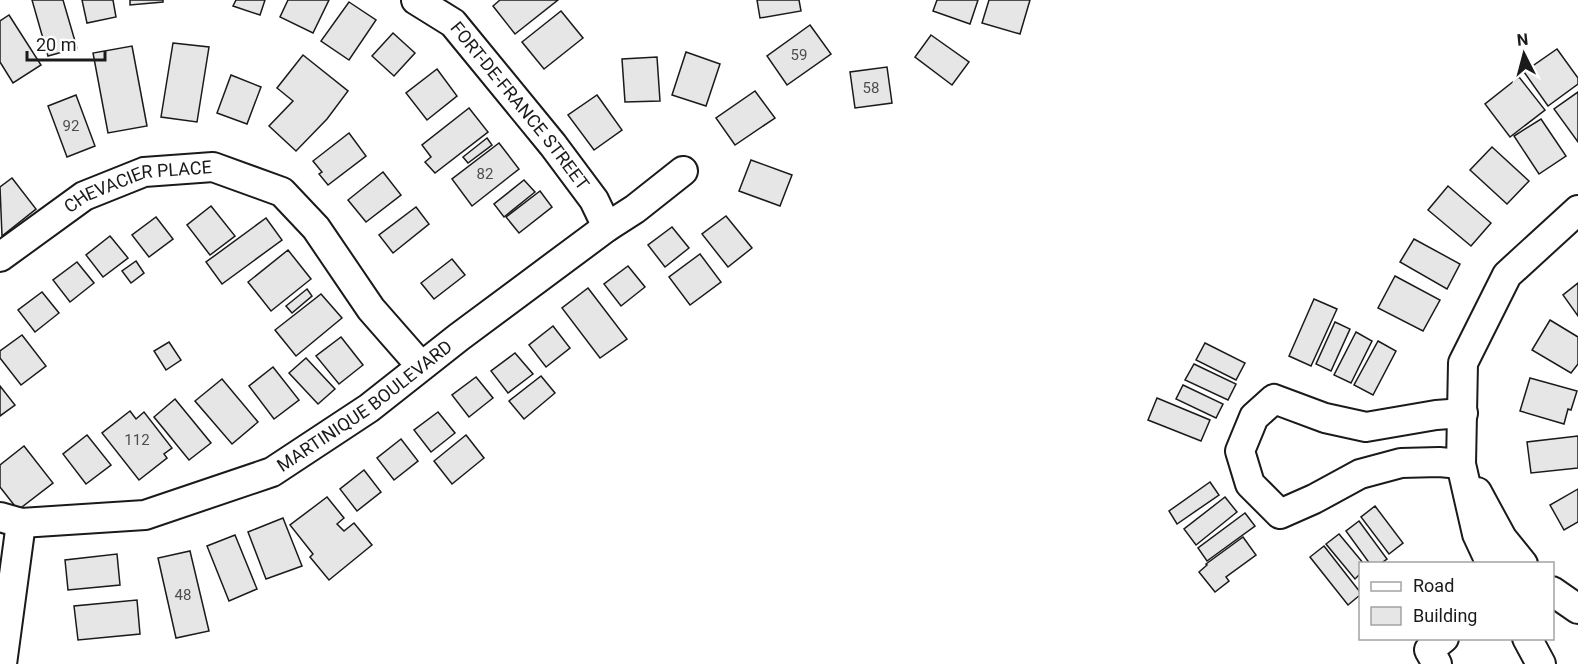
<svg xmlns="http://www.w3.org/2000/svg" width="1578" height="664" font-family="Roboto,sans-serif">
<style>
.building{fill:#e6e6e6;stroke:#1a1a1a;stroke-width:1.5}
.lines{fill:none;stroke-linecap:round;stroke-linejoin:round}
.minor-casing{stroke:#1a1a1a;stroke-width:32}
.minor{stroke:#fff;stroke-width:28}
.labels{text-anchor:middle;stroke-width:4.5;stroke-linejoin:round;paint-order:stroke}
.number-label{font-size:15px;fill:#4d4d4d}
.street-label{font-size:18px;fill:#1a1a1a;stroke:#fff}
</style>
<rect width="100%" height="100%" fill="#fff"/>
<g class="building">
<path d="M32,0h31l14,48 -29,8z"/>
<path d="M82,0h31l3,17 -29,6z"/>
<path d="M130,0h33v2l-33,3z"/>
<path d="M236,0h29l-5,15 -27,-9z"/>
<path d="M288,0h41l-16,33 -33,-16z"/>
<path d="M500,0h58l-43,34 -22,-28z"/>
<path d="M757,0h42l2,11 -41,7z"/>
<path d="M937,0h41l-8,24 -37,-13z"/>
<path d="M989,0h41l-10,34 -38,-11z"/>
<path d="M349,2l27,18 -27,40 -28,-19z"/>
<path d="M561,11l22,27 -39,31 -22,-27z"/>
<path d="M9,15l32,50 -28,18 -13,-21v-41z"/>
<path d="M810,25l21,29 -44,31 -20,-29z"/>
<path d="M393,33l22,20 -21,23 -22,-20z"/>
<path d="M931,35l38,27 -17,23 -37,-28z"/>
<path d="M173,43l36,4 -12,75 -36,-5z"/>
<path d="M132,46l15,80 -39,7 -15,-80z"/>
<path d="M1557,49l21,29v6l-30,22 -24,-34z"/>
<path d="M686,52l34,12 -14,42 -34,-11z"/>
<path d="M303,55l45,36 -21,28 -31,32 -27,-25 24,-25 -16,-13z"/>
<path d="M657,57l3,44 -35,1 -3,-43z"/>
<path d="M887,67l5,36 -37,5 -5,-36z"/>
<path d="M437,69l20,27 -30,24 -21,-27z"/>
<path d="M231,75l30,12 -14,37 -30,-11z"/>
<path d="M1519,77l26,33 -35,27 -25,-33z"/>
<path d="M755,91l20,27 -40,27 -19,-27z"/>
<path d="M1578,92v50l-24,-33z"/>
<path d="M76,95l19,51 -28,11 -19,-51z"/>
<path d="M597,95l25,35 -28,20 -26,-35z"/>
<path d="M469,108l19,24 -53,41 -10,-11 6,-5 -9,-12z"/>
<path d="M1541,119l25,37 -27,18 -25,-38z"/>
<path d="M349,133l17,23 -38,29 -9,-11 3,-2 -9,-11z"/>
<path d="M487,138l5,7 -24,18 -5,-6z"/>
<path d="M499,143l20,26 -47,37 -20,-27z"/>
<path d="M1492,147l37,34 -22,23 -37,-34z"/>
<path d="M751,160l41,15 -12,31 -41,-15z"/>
<path d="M383,172l18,23 -35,27 -18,-22z"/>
<path d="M12,178l24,31 -34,27 -2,-49z"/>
<path d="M524,180l11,12 -31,25 -10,-13z"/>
<path d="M1448,186l43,37 -20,23 -43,-36z"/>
<path d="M540,191l12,16 -33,26 -13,-16z"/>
<path d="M211,206l24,30 -25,19 -23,-30z"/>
<path d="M416,207l13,17 -36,29 -14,-18z"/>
<path d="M726,216l26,32 -24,19 -26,-33z"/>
<path d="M156,217l17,22 -24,18 -17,-22z"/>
<path d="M266,218l16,22 -60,44 -16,-22z"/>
<path d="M672,227l17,21 -24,19 -17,-22z"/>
<path d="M110,236l18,22 -25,19 -17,-22z"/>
<path d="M1414,239l46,25 -13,25 -47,-27z"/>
<path d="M288,250l23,29 -40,32 -23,-29z"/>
<path d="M700,254l21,28 -31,23 -21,-28z"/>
<path d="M452,259l13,16 -31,24 -13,-16z"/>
<path d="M136,261l8,12 -13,10 -9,-12z"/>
<path d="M77,262l17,21 -24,19 -17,-22z"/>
<path d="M628,266l17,21 -24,19 -17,-22z"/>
<path d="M1395,276l45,24 -17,31 -45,-23z"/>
<path d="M1578,283v33l-15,-21z"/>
<path d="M588,288l39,51 -27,19 -38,-50z"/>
<path d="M307,289l5,7 -20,17 -6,-7z"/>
<path d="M42,292l17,21 -24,19 -17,-22z"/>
<path d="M321,294l21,24 -46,38 -21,-26z"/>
<path d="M1314,299l23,10 -26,57 -22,-10z"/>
<path d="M1550,320l28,17v27l-7,9 -39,-23z"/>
<path d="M1335,322l15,7 -19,42 -15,-7z"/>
<path d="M553,326l17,22 -24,19 -17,-22z"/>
<path d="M1356,332l16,9 -21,42 -17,-8z"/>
<path d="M22,335l24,31 -25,19 -21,-27v-7z"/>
<path d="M341,337l22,28 -24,19 -23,-28z"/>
<path d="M1378,341l18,10 -23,44 -19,-10z"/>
<path d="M169,342l12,18 -15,10 -12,-19z"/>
<path d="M1205,343l40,20 -9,17 -40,-20z"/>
<path d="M515,353l18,21 -25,19 -17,-22z"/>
<path d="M306,358l29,31 -17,15 -29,-31z"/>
<path d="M1194,364l42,20 -8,16 -43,-20z"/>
<path d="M273,367l26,33 -25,19 -25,-33z"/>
<path d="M541,376l14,17 -31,26 -15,-18z"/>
<path d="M476,377l17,21 -24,19 -17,-22z"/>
<path d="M1530,378l47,13 -6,19 -3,-1 -4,15 -44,-13z"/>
<path d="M222,379l36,43 -26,22 -37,-43z"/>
<path d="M1183,385l40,19 -7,14 -40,-19z"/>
<path d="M0,386l15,19 -15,11z"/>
<path d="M1157,398l53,22 -9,21 -53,-21z"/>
<path d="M175,399l36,44 -22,17 -35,-43z"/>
<path d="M130,411l6,8 8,-7 28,36 -8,6 3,4 -28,22 -37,-47z"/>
<path d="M438,412l17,21 -24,19 -17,-22z"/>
<path d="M87,435l24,30 -25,19 -23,-30z"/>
<path d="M466,435l18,23 -32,26 -18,-23z"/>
<path d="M1578,436v32l-47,5 -4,-31z"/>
<path d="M401,439l17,22 -24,19 -17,-22z"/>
<path d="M24,446l29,37 -35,27 -18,-23v-22z"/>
<path d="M364,470l17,22 -24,19 -17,-22z"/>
<path d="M1210,482l9,13 -42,29 -8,-13z"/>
<path d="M1578,489v33l-14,8 -14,-25z"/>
<path d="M327,497l17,21 -7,6 7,7 10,-8 18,22 -43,35 -19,-23 3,-3 -23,-29z"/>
<path d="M1225,497l12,15 -41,33 -12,-16z"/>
<path d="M1375,506l28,37 -14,11 -28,-37z"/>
<path d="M1245,513l10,13 -48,35 -9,-13z"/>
<path d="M283,518l19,48 -36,13 -18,-47z"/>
<path d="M1359,521l28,38 -7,5h-10l-24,-33z"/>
<path d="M1339,534l25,30h-4v10l-5,5 -29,-35z"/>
<path d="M235,535l22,54 -28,12 -22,-55z"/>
<path d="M1243,537l13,18 -30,22 3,4 -14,11 -16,-20 8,-7 -1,-1z"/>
<path d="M1324,546l36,46v3l-12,10 -38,-48z"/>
<path d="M190,551l19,80 -33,7 -18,-80z"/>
<path d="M117,554l3,31 -52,5 -3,-30z"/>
<path d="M137,600l3,34 -62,6 -4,-34z"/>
</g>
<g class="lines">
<g class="minor-casing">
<g id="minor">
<path id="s1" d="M416,0l37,23 100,122 41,55 13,27"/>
<path id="s2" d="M0,257l84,-61 60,-24 69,-5 69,25 34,36 55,81 50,57"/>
<path d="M1461,464l-22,-2 -38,1 -41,11 -46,25 -34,15 -30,-30 -10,-33 14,-34 20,-18 51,19 41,9 70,-12 27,-2"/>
<path d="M1477,492l25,46 21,26"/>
<path id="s3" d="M0,517l21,6 124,-8 127,-43 97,-64 90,-71 148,-110 28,-18 48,-38"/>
<path d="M1491,564l-14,-30 -16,-70 2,-101 44,-88 71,-65"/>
<path d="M1552,591l26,18"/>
<path d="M1527,638l14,26"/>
<path d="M2,664l19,-141"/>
<path d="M1437,664l-8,-14 15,-12"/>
</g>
</g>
<use href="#minor" class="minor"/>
</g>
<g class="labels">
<g class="number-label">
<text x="799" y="60">59</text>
<text x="871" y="93">58</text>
<text x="71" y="131">92</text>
<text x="485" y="179">82</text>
<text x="137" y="445">112</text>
<text x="183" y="600">48</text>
</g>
<g class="street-label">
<text dy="6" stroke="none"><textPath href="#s1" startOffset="150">FORT-DE-FRANCE STREET</textPath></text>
<text dy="6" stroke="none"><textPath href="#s2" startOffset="159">CHEVACIER PLACE</textPath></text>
<text dy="6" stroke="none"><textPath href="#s3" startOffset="394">MARTINIQUE BOULEVARD</textPath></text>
</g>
</g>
<rect x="1359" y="562" width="195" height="78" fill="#ffffff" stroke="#a3a3a3" stroke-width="1.5"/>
<rect x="1371" y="582" width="30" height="9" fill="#ffffff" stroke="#a3a3a3" stroke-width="1.5"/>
<text x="1413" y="592" font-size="18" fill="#1a1a1a">Road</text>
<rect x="1371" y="607" width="30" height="18" fill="#e6e6e6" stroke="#a3a3a3" stroke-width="1.5"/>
<text x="1413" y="622" font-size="18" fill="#1a1a1a">Building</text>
<g transform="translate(1524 54) rotate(354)" stroke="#ffffff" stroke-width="4.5" paint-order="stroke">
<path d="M0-4.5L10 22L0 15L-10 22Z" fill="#1a1a1a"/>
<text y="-9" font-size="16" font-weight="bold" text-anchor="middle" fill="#1a1a1a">N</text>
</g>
<path d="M27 51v9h78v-9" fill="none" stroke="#1a1a1a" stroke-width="3"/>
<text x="36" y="51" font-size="18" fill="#1a1a1a" stroke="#ffffff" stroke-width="4.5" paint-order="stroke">20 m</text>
</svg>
